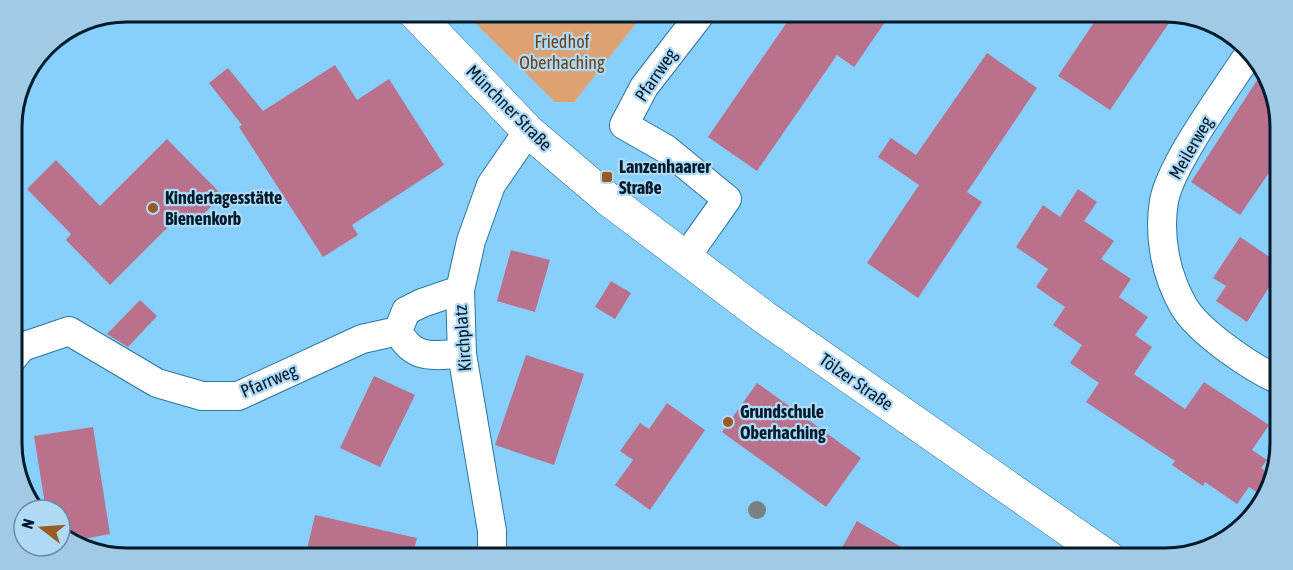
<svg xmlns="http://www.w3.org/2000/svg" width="1293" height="570" font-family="'Asap Condensed',sans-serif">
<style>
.green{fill:#e0a172}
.building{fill:#ba718c}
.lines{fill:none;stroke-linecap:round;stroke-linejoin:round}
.street-casing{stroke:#2b769f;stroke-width:30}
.secondary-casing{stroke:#2b769f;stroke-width:34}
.street{stroke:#fff;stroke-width:28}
.secondary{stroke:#fff;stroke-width:33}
.tree{fill:#7a8182}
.poi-dot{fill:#9a5a24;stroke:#afd9f4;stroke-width:2}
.labels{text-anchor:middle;stroke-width:4.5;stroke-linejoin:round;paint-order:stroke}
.park-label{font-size:18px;fill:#6f411d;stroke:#afd9f4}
.street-label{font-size:18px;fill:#001b2b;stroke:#afd9f4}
.poi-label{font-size:18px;font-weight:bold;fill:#001b2b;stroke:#afd9f4;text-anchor:start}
.rim{fill:none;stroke:#001b2b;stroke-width:3}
</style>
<rect width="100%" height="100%" fill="#87cffd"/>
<path class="green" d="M464,12h181l-71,90h-19z"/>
<g class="building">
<path d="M794,12h98l-38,55 -17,-12 -80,116 -49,-34z"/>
<path d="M1101,12l74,2 -65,96 -52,-34z"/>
<path d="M987,53l50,35 -70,104 15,10 -64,96 -51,-35 52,-78 -41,-28 13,-19 25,17z"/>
<path d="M335,65l22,35 32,-21 55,86 -92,60 6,10 -35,22 -84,-130 3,-2 -33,-42 19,-15 35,43z"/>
<path d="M1263,71l17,41v45l-40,58 -49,-33z"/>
<path d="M167,139l55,56 -29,30 -12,-11 -71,71 -44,-45 5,-6 -44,-45 29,-29 44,46z"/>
<path d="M1078,189l19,13 -13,19 30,20 -13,18 30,20 -12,18 29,20 -13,18 17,12 -18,27 51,35 19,-27 65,43 -17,25 15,10 -6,8 13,9 -2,10 -8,10 -15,-10 -12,17 -32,-22 -2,4 -31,-21 3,-4 -89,-59 13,-19 -29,-20 12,-18 -29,-20 12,-18 -29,-20 12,-18 -32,-22 27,-42 17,12z"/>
<path d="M1240,237l40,27v6l-33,52 -31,-21 10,-15 -13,-8z"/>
<path d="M511,250l39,10 -15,52 -38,-11z"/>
<path d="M611,281l20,12 -16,26 -20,-12z"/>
<path d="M140,300l17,16 -29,31 -21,-13z"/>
<path d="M526,355l58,19 -30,91 -59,-20z"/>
<path d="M374,376l41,19 -35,72 -40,-19z"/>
<path d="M757,383l104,75 -35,49 -104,-75z"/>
<path d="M667,403l38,27 -55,80 -35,-25 18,-25 -13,-9 20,-28 9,6z"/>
<path d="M93,427l17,107 -38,7 -12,-10v-21h-14l-12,-74z"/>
<path d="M315,515l102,23 -5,20h-107z"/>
<path d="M857,521l63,37h-84z"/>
</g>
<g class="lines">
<g class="street-casing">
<g id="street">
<path d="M1250,52c-23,36 -79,111 -86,149 -6,36 2,75 20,106 16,26 69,62 97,74"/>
<path d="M686,257l41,-58 -61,-50 -42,-24 20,-38 58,-75"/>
<path d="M460,290l-38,13 -16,8 -8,20c16,30 34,24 64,23"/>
<path d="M13,358l9,-11 47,-16 88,52 45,13h36l124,-57 36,-8"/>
<path d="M492,558v-27l-30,-177 -2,-64 11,-49 20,-56 37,-54"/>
</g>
</g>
<g class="secondary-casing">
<path id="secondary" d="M414,12l114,119 80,68 156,118 345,241"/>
</g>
<use href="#street" class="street"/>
<use href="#secondary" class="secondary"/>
</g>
<circle class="tree" cx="757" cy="510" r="9"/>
<g class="poi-dot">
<rect x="601" y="171" width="12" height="12" rx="3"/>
<circle cx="153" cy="208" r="6"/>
<circle cx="728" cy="422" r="6"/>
</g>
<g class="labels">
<g class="park-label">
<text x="562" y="48">Friedhof<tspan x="562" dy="21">Oberhaching</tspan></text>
</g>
<g class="street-label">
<text transform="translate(656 75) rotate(-56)" y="6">Pfarrweg</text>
<text transform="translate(509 108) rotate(45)" y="6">Münchner Straße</text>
<text transform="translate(1191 148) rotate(-60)" y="6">Meilerweg</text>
<text transform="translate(463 338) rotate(-94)" y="6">Kirchplatz</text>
<text transform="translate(269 381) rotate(-23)" y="6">Pfarrweg</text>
<text transform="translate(856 382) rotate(35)" y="6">Tölzer Straße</text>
</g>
<g class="poi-label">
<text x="619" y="173">Lanzenhaarer<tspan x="619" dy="21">Straße</tspan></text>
<text x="165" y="204">Kindertagesstätte<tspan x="165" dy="21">Bienenkorb</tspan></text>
<text x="740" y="418">Grundschule<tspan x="740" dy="21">Oberhaching</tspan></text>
</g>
</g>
<path d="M0 0H1293V570H0ZM127 22H1165A105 105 0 0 1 1270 127V443A105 105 0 0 1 1165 548H127A105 105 0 0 1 22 443V127A105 105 0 0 1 127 22Z" fill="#a1cae4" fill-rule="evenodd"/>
<path class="rim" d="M127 22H1165A105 105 0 0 1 1270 127V443A105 105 0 0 1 1165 548H127A105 105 0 0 1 22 443V127A105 105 0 0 1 127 22Z"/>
<g transform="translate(42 528) rotate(287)"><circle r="28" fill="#afd9f4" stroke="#698da4" stroke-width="1.5"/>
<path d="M0-4.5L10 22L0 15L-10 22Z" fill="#9a5a24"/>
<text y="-9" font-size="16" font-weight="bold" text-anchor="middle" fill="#001b2b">N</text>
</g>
</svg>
